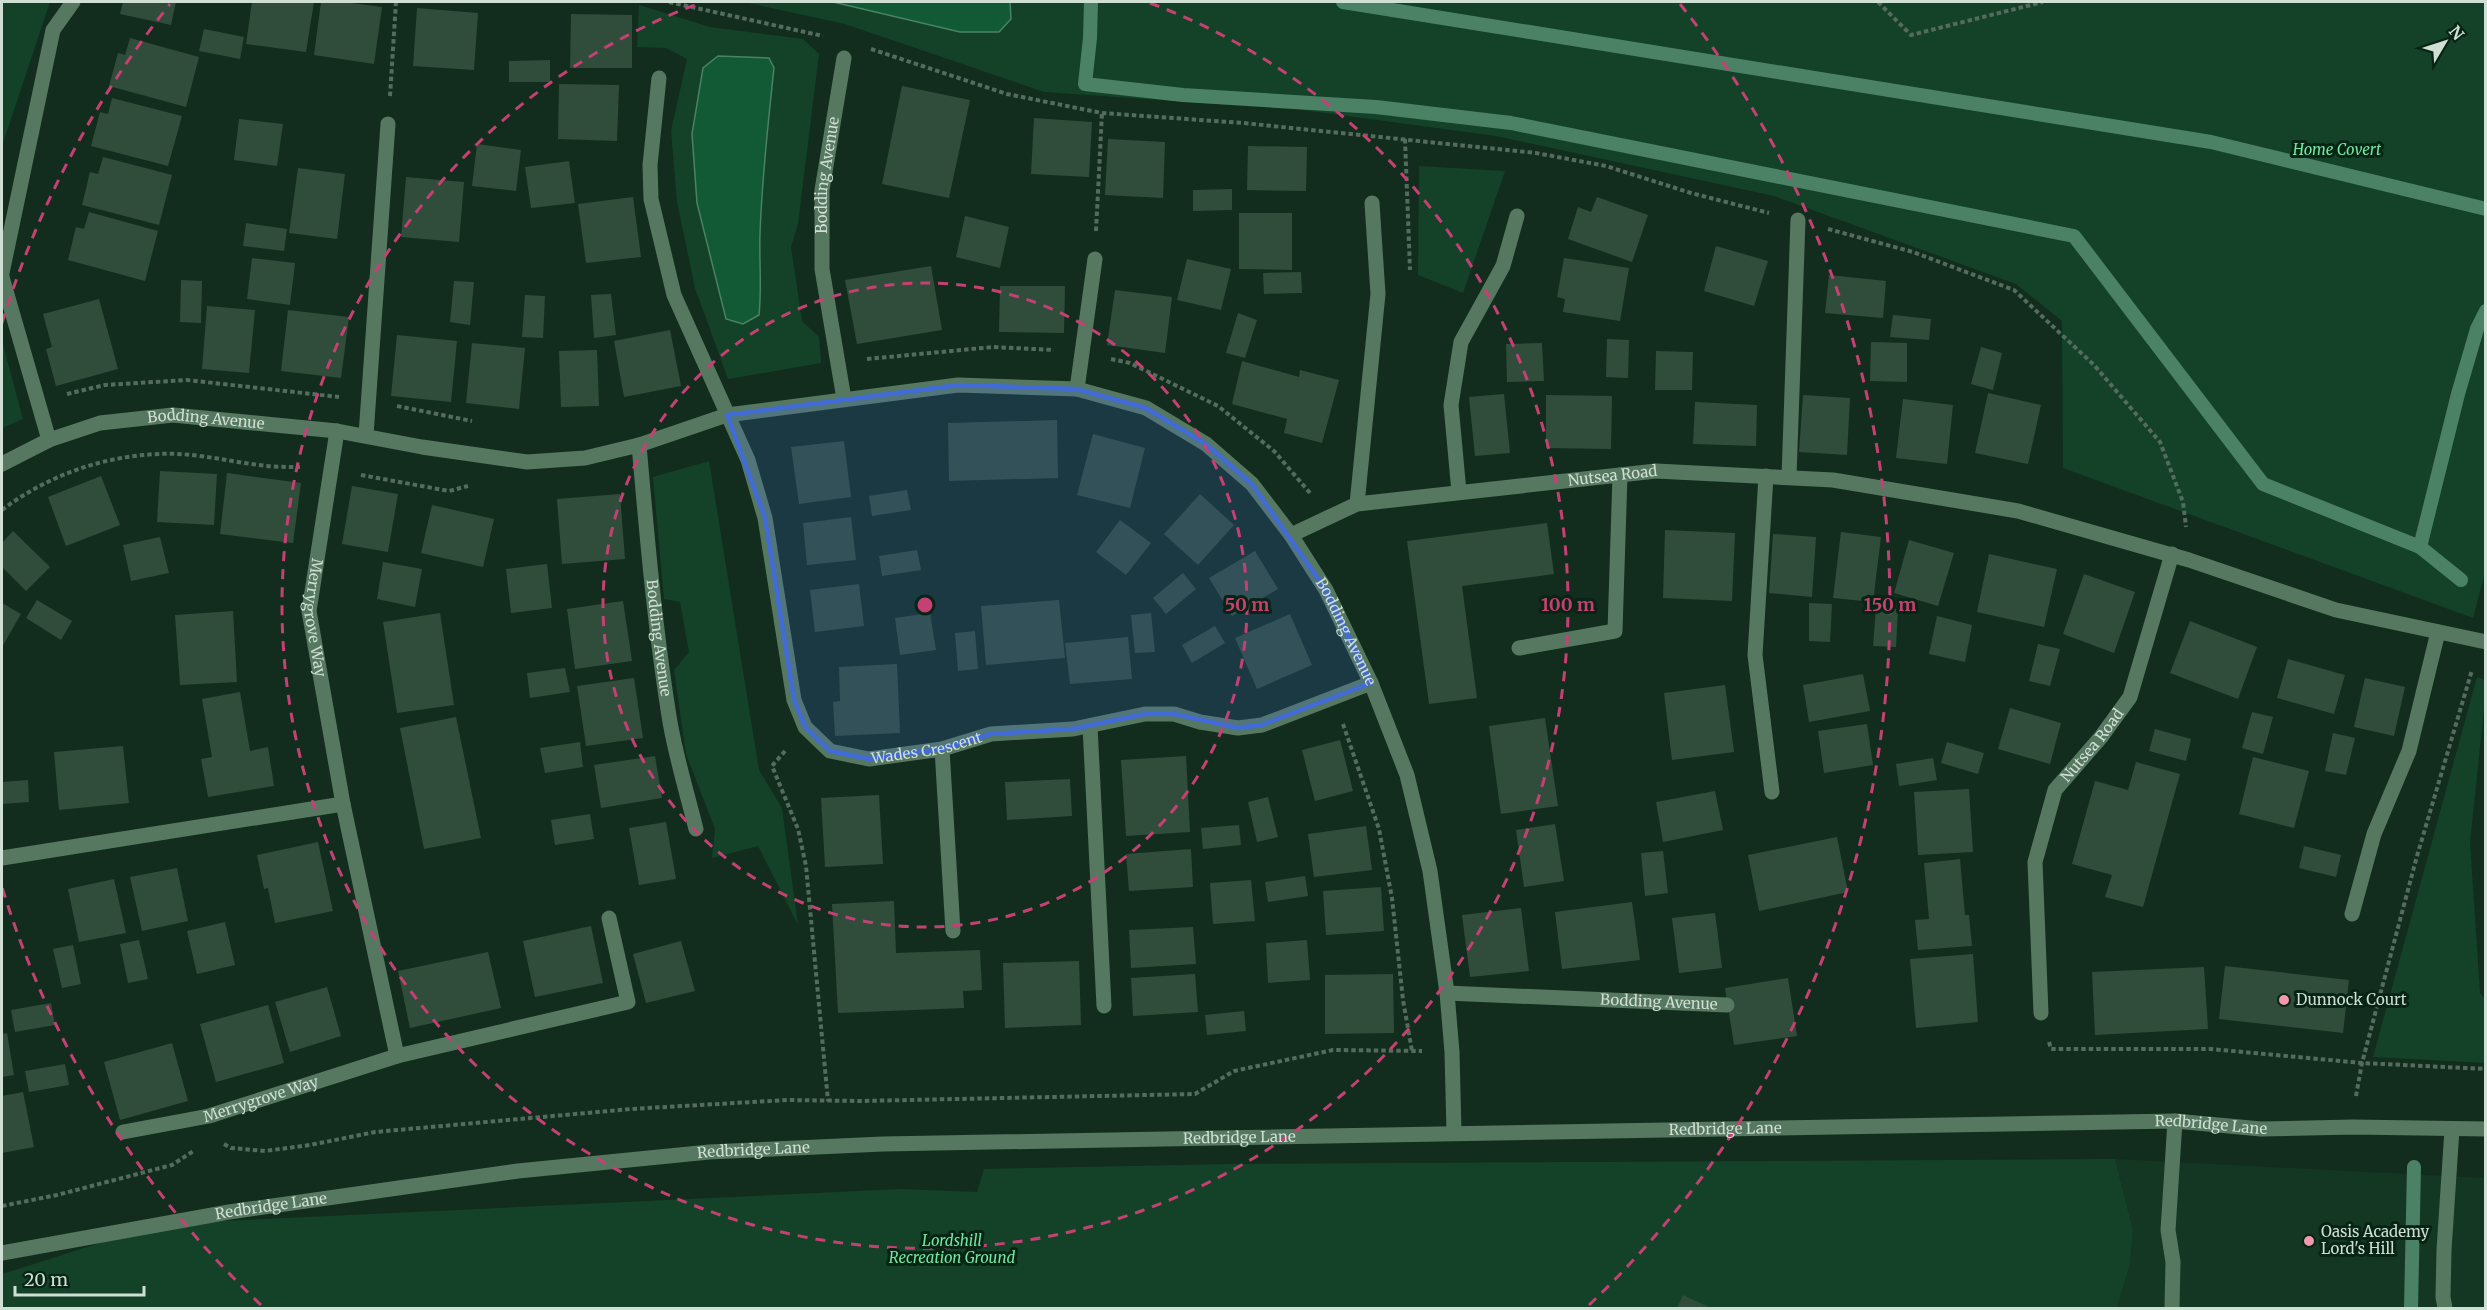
<svg xmlns="http://www.w3.org/2000/svg" width="2487" height="1310" font-family="Merriweather,serif">
<style>
.built{fill:#143724}
.green{fill:#134228;fill-rule:evenodd}
.water{fill:#125a35;stroke:#4b8265;stroke-width:1.5}
.lines{fill:none;stroke-linecap:round;stroke-linejoin:round}
.stream{stroke:#4b8265;stroke-width:14}
.building{fill:#304c3a}
.path{stroke:#546b5d;stroke-width:4;stroke-dasharray:4.5 3;stroke-linecap:butt}
.minor{stroke:#567861;stroke-width:15}
.marked{fill:#416bd7;fill-opacity:0.2;stroke:#416bd7;stroke-width:4.5;stroke-linejoin:round}
.ring{fill:none;stroke:#c54073;stroke-width:3;stroke-dasharray:10 8}
.poi-dot{fill:#f29aad;stroke:#072414;stroke-width:2}
.labels{text-anchor:middle;stroke-width:6;stroke-linejoin:round;paint-order:stroke}
.park-label{font-size:15px;font-style:italic;fill:#73e8a2;stroke:#072414}
.street-label{font-size:15px;fill:#cfdfd4;stroke:#072414}
.poi-label{font-size:15px;fill:#cfdfd4;stroke:#072414;text-anchor:start}
.centre{fill:#c54073;stroke:#072414;stroke-width:3}
.ring-label{font-size:18px;text-anchor:middle;font-weight:bold;fill:#c54073;stroke:#072414;stroke-width:6;stroke-linejoin:round;paint-order:stroke}
</style>
<rect width="100%" height="100%" fill="#122d1d"/>
<path class="built" d="M2115,1159l370,19v130h-368l13,-44 3,-34z"/>
<g class="green">
<path d="M2,2h48l-48,144z"/>
<path d="M744,2h89l127,30h39l12,-13 -1,-17h1475l1,567 -13,49 -410,-150 -1,-147 -46,-37 -242,-88 -278,-60 -193,-26 -259,-18 -199,-68z"/>
<path d="M639,5l71,22 93,12 16,15 -21,170 -7,23 11,74 17,16 2,26 -93,16 -33,-91 -18,-86 -6,-71 16,-72 -21,-11 -29,-1zM703,69l61,86 -4,80 -35,83 -28,-115 -5,-69z"/>
<path d="M1419,166l86,5 -42,122 -45,-18z"/>
<path d="M2,341l21,78 -21,9z"/>
<path d="M709,461l50,309 23,38 16,117 -40,-79 -46,12 3,-29 -29,-75 -12,-84 15,-18 -9,-50 -16,-3 -11,-122z"/>
<path d="M2477,677l8,3 1,10 -16,152 10,151 5,6v64l-112,-6z"/>
<path d="M2115,1159l18,71 -3,34 -13,44h-2115v-34l158,-50 741,-35 76,3 7,-23 248,-5z"/>
</g>
<g class="water">
<path d="M833,2h177l1,17 -12,13h-39z"/>
<path d="M718,56l51,2 5,10c-6,55 -12,109 -14,165 -1,28 2,54 -1,82l-16,9 -17,-5 -29,-116 -5,-69 11,-66z"/>
</g>
<g class="lines">
<g class="stream">
<path d="M1091,2l-1,36 -5,46 98,11 193,12 135,16 563,113 189,248 157,63 38,-153 19,-65 9,-18"/>
<path d="M1343,2l868,140 275,67"/>
<path d="M2420,547l41,33"/>
<path d="M2411,1308l3,-141"/>
</g>
</g>
<g class="building">
<path d="M123,2h53l-5,23 -51,-11z"/>
<path d="M252,2h62l-8,50 -60,-8z"/>
<path d="M321,2h23l38,5 -8,57 -60,-9z"/>
<path d="M417,8l61,5 -4,57 -61,-4z"/>
<path d="M571,14l61,1v53h-62z"/>
<path d="M204,29l40,8 -4,22 -41,-8z"/>
<path d="M130,38l69,19 -13,50 -77,-21 9,-33 7,2z"/>
<path d="M550,60v22h-41v-21z"/>
<path d="M559,84l60,1 -2,56 -59,-2z"/>
<path d="M902,86l68,14 -21,98 -67,-14z"/>
<path d="M112,98l70,18 -14,50 -77,-20 9,-34 8,2z"/>
<path d="M1034,118l58,4 -3,55 -58,-3z"/>
<path d="M239,119l44,5 -6,42 -43,-6z"/>
<path d="M1108,139l57,3 -2,56 -58,-3z"/>
<path d="M477,144l44,6 -5,41 -44,-5z"/>
<path d="M1248,146l59,1 -1,44 -59,-1z"/>
<path d="M103,157l69,18 -13,50 -77,-20 8,-33 8,2z"/>
<path d="M569,161l6,42 -44,5 -6,-41z"/>
<path d="M298,168l47,6 -8,65 -48,-6z"/>
<path d="M406,177l58,5 -5,60 -58,-5z"/>
<path d="M1232,189v21l-39,1v-21z"/>
<path d="M633,197l8,60 -55,6 -8,-59z"/>
<path d="M1597,197l51,18 -16,47 -64,-23 10,-32 13,5z"/>
<path d="M89,212l69,19 -13,50 -77,-21 8,-33 8,2z"/>
<path d="M1239,213h53v57l-53,-1z"/>
<path d="M965,216l44,11 -9,41 -44,-11z"/>
<path d="M246,223l41,6 -3,22 -41,-5z"/>
<path d="M1716,246l52,15 -14,45 -50,-15z"/>
<path d="M252,258l43,5 -5,42 -43,-6z"/>
<path d="M1564,258l65,10 -9,53 -57,-9 2,-13 -8,-2z"/>
<path d="M1187,259l44,10 -10,41 -44,-10z"/>
<path d="M931,266l11,64 -85,14 -12,-64z"/>
<path d="M1301,272l1,21 -38,1 -1,-21z"/>
<path d="M1829,275l57,6 -3,37 -58,-5z"/>
<path d="M181,280l21,1 -1,42 -21,-1z"/>
<path d="M454,281l20,1 -4,43 -20,-3z"/>
<path d="M1000,286h65l-1,47 -65,-1z"/>
<path d="M1115,290l57,7 -7,56 -58,-8z"/>
<path d="M611,294l5,41 -22,3 -3,-43z"/>
<path d="M525,295l20,1 -2,42 -21,-1z"/>
<path d="M99,299l19,70 -62,17 -10,-37 6,-2 -9,-33z"/>
<path d="M207,306l48,4 -6,63 -47,-4z"/>
<path d="M288,310l61,7 -8,61 -60,-7z"/>
<path d="M1238,313l19,7 -12,38 -19,-5z"/>
<path d="M1893,315l38,4 -2,21 -39,-3z"/>
<path d="M670,330l11,56 -57,11 -10,-56z"/>
<path d="M397,335l60,6 -6,61 -60,-6z"/>
<path d="M1607,339l22,1 -1,38 -22,-1z"/>
<path d="M1871,342l36,1v39l-37,-1z"/>
<path d="M472,343l53,5 -6,61 -53,-6z"/>
<path d="M1542,343l2,38 -37,1 -1,-38z"/>
<path d="M1981,347l21,6 -9,37 -22,-6z"/>
<path d="M597,350l2,56 -38,1 -2,-56z"/>
<path d="M1656,351l37,1 -1,38h-37z"/>
<path d="M1242,361l57,16 1,-7 39,10 -17,63 -38,-10 3,-14 -55,-15z"/>
<path d="M1988,393l53,12 -13,59 -53,-11z"/>
<path d="M1504,394l6,59 -35,3 -6,-59z"/>
<path d="M1546,395l66,1 -1,53 -65,-1z"/>
<path d="M1803,395l47,3 -3,57 -48,-3z"/>
<path d="M1903,399l50,6 -6,59 -51,-6z"/>
<path d="M1695,402l62,3 -1,41 -63,-2z"/>
<path d="M1057,420l1,58 -109,3 -1,-58z"/>
<path d="M1093,434l52,14 -15,60 -53,-13z"/>
<path d="M844,441l7,56 -52,7 -8,-57z"/>
<path d="M160,471l57,3 -3,51 -57,-3z"/>
<path d="M227,473l74,10 -8,60 -73,-9z"/>
<path d="M101,476l19,49 -54,21 -18,-49z"/>
<path d="M352,486l46,8 -10,58 -46,-8z"/>
<path d="M907,490l4,20 -39,6 -3,-20z"/>
<path d="M620,494l5,65 -63,5 -5,-65z"/>
<path d="M1200,494l34,31 -36,40 -34,-31z"/>
<path d="M432,505l62,14 -11,48 -62,-14z"/>
<path d="M851,517l5,43 -49,5 -4,-42z"/>
<path d="M1120,520l31,23 -25,32 -30,-23z"/>
<path d="M1547,523l7,51 -92,12 15,112 -48,6 -22,-163z"/>
<path d="M1665,530l70,3 -3,68 -69,-3z"/>
<path d="M13,531l37,36 -24,24 -24,-24v-24z"/>
<path d="M1841,532l40,5 -8,65 -40,-4z"/>
<path d="M1773,534l43,3 -4,60 -43,-4z"/>
<path d="M160,537l9,36 -38,8 -8,-36z"/>
<path d="M1909,540l45,13 -16,53 -44,-13z"/>
<path d="M917,550l4,20 -39,6 -3,-20z"/>
<path d="M1255,551l23,38 -46,27 -23,-38z"/>
<path d="M1989,554l68,15 -13,58 -67,-15z"/>
<path d="M383,562l39,7 -7,38 -38,-8z"/>
<path d="M547,564l5,44 -41,5 -5,-44z"/>
<path d="M1183,573l13,16 -30,25 -13,-16z"/>
<path d="M2084,574l51,18 -21,61 -51,-19z"/>
<path d="M859,584l5,42 -49,6 -5,-42z"/>
<path d="M37,600l35,21 -11,19 -35,-22z"/>
<path d="M1059,600l6,58 -79,7 -5,-59z"/>
<path d="M623,601l9,60 -57,8 -8,-60z"/>
<path d="M2,603l19,11 -19,33z"/>
<path d="M1809,603l23,1 -2,38 -21,-1z"/>
<path d="M1876,608l22,1 -2,38 -23,-1z"/>
<path d="M233,611l4,71 -57,3 -5,-70z"/>
<path d="M440,613l14,92 -57,8 -14,-91z"/>
<path d="M930,613l6,37 -36,5 -5,-37z"/>
<path d="M1151,613l4,39 -20,1 -4,-38z"/>
<path d="M1290,614l22,51 -55,24 -22,-51z"/>
<path d="M1937,616l35,9 -7,37 -36,-8z"/>
<path d="M2190,621l67,26 -19,52 -68,-26z"/>
<path d="M1215,626l10,17 -33,20 -10,-18z"/>
<path d="M975,631l3,38 -20,2 -3,-38z"/>
<path d="M1128,637l4,42 -62,5 -5,-41z"/>
<path d="M2038,644l22,5 -10,37 -21,-5z"/>
<path d="M2288,659l57,16 -11,39 -57,-16z"/>
<path d="M897,664l3,69 -65,3 -2,-34 7,-1 -1,-34z"/>
<path d="M565,668l5,24 -40,6 -3,-25z"/>
<path d="M1863,674l7,37 -61,11 -6,-37z"/>
<path d="M634,678l9,60 -57,8 -9,-60z"/>
<path d="M2365,678l40,9 -11,49 -40,-9z"/>
<path d="M1725,685l9,67 -62,8 -8,-67z"/>
<path d="M240,692l10,59 18,-4 6,39 -66,11 -7,-38 11,-2 -10,-58z"/>
<path d="M2010,708l51,15 -11,41 -52,-15z"/>
<path d="M2252,712l21,5 -10,37 -21,-6z"/>
<path d="M456,717l25,121 -57,11 -24,-121z"/>
<path d="M1545,718l13,88 -57,8 -12,-88z"/>
<path d="M1867,724l6,41 -49,8 -6,-42z"/>
<path d="M2155,729l36,10 -5,22 -37,-10z"/>
<path d="M2333,733l22,5 -9,37 -21,-4z"/>
<path d="M1340,740l13,51 -38,10 -13,-51z"/>
<path d="M580,742l3,25 -38,6 -5,-25z"/>
<path d="M1947,742l37,11 -6,21 -37,-11z"/>
<path d="M123,746l6,57 -70,7 -5,-58z"/>
<path d="M655,756l7,42 -61,10 -7,-43z"/>
<path d="M1186,756l4,76 -64,4 -5,-76z"/>
<path d="M2253,757l56,14 -15,57 -55,-14z"/>
<path d="M1933,758l4,22 -38,6 -3,-22z"/>
<path d="M2136,762l44,12 -37,133 -38,-10 7,-22 -40,-11 23,-83 33,9z"/>
<path d="M1070,779l2,37 -65,4 -2,-38z"/>
<path d="M28,780l1,22 -27,2v-22z"/>
<path d="M1969,789l4,63 -55,3 -4,-63z"/>
<path d="M1715,791l8,39 -60,12 -7,-40z"/>
<path d="M879,795l4,69 -58,3 -4,-69z"/>
<path d="M1268,797l10,40 -21,5 -9,-40z"/>
<path d="M590,814l4,25 -39,6 -4,-25z"/>
<path d="M666,822l10,57 -37,6 -10,-57z"/>
<path d="M1555,824l9,57 -40,6 -8,-57z"/>
<path d="M1239,825l2,20 -38,4 -2,-21z"/>
<path d="M1366,826l6,44 -58,7 -6,-43z"/>
<path d="M1837,837l11,55 -89,19 -11,-56z"/>
<path d="M318,842l15,69 -58,12 -7,-35 -4,1 -7,-34z"/>
<path d="M2304,846l37,9 -5,22 -37,-9z"/>
<path d="M1191,849l2,38 -64,4 -3,-37z"/>
<path d="M1663,851l5,42 -23,3 -4,-43z"/>
<path d="M1960,859l5,56h4l3,31 -54,4 -3,-30 14,-1 -5,-56z"/>
<path d="M177,868l11,53 -46,10 -12,-54z"/>
<path d="M1305,876l3,20 -40,6 -3,-20z"/>
<path d="M114,879l12,54 -47,9 -11,-53z"/>
<path d="M1251,880l4,41 -42,3 -3,-41z"/>
<path d="M1381,887l3,44 -58,4 -3,-44z"/>
<path d="M894,901l2,52 84,-3 2,40 -19,1 1,17 -126,5 -6,-109z"/>
<path d="M1632,902l8,58 -78,9 -7,-57z"/>
<path d="M1521,908l8,63 -59,6 -8,-62z"/>
<path d="M1715,913l7,55 -43,5 -7,-55z"/>
<path d="M225,922l10,43 -38,9 -10,-43z"/>
<path d="M591,926l12,57 -68,14 -12,-56z"/>
<path d="M1193,927l3,37 -65,4 -2,-38z"/>
<path d="M139,940l9,39 -20,4 -8,-39z"/>
<path d="M1307,940l3,40 -42,3 -2,-40z"/>
<path d="M681,941l14,50 -49,12 -13,-49z"/>
<path d="M73,945l8,39 -19,4 -9,-39z"/>
<path d="M488,952l13,56 -91,20 -12,-57z"/>
<path d="M1973,954l5,68 -62,6 -6,-69z"/>
<path d="M1079,961l2,64 -76,3 -2,-65z"/>
<path d="M2225,966l124,14 -6,53 -124,-14z"/>
<path d="M2204,967l4,62 -113,6 -3,-63z"/>
<path d="M1195,974l3,38 -65,4 -2,-38z"/>
<path d="M1393,974l1,59 -69,1v-59z"/>
<path d="M1788,978l9,58 -63,9 -9,-57z"/>
<path d="M327,987l14,49 -51,16 -15,-50z"/>
<path d="M51,1003l4,22 -40,7 -4,-22z"/>
<path d="M268,1005l16,58 -68,19 -16,-58z"/>
<path d="M1244,1011l2,20 -39,4 -2,-20z"/>
<path d="M7,1033l7,42 -12,2v-43z"/>
<path d="M172,1043l16,58 -68,19 -16,-58z"/>
<path d="M65,1064l4,21 -40,7 -4,-21z"/>
<path d="M23,1092l11,55 -32,6v-57z"/>
<path d="M1683,1295l28,13h-34z"/>
</g>
<g class="lines">
<g class="path">
<path d="M669,2l154,34"/>
<path d="M1878,2l33,33 132,-33"/>
<path d="M871,49l136,45 95,19 141,10 293,30 70,13 85,27 78,20"/>
<path d="M390,96l6,-94"/>
<path d="M1405,139l5,131"/>
<path d="M1828,229l85,23 101,38 80,75 66,77 23,60 3,25"/>
<path d="M1096,231l6,-118"/>
<path d="M867,359l126,-12 61,3"/>
<path d="M1111,359l19,4 88,43 56,45 36,42"/>
<path d="M67,394l38,-9 82,-5 152,17"/>
<path d="M397,406l75,15"/>
<path d="M361,475l88,16 19,-5"/>
<path d="M2,510c45,-34 100,-54 157,-56 33,-2 67,7 100,11 13,2 27,2 41,2"/>
<path d="M1343,724l36,105 13,69 11,102 9,51"/>
<path d="M785,751l-13,15 26,63 8,37 22,235"/>
<path d="M2049,1042l2,7h160l151,14 124,6"/>
<path d="M2356,1096l6,-33 55,-207 55,-186"/>
<path d="M224,1144l7,4 34,3 45,-6 65,-13 256,-23 156,-9 74,1 334,-7 39,-23 99,-21 89,1"/>
<path d="M2,1206l55,-11 115,-30 23,-15"/>
</g>
<g class="minor">
<path id="s1" d="M659,78l-9,87 1,34 23,96 74,165 17,58 29,182 11,27 25,24 39,8 73,-10 49,-15 82,-5 72,-15h29l26,8 38,6 24,-3 109,-42"/>
<path d="M2,273l51,-243 20,-28"/>
<path d="M2,277l47,163"/>
<path d="M1077,389l18,-130"/>
<path id="s2" d="M844,399l-22,-130v-79l22,-132"/>
<path id="s3" d="M337,431l-28,180 34,193 54,252 231,-54 -19,-84"/>
<path d="M366,435l22,-311"/>
<path id="s4" d="M639,445c8,92 16,185 31,277 6,35 17,71 26,107"/>
<path id="s5" d="M2,464l47,-24 51,-17 73,-8 164,16 85,16 105,15 58,-4 54,-13 88,-30 231,-30 119,4 69,19 60,36 46,40 39,51 35,55 45,93 36,92 23,96 17,122 5,59 2,81"/>
<path d="M1766,476l-11,179 17,137"/>
<path d="M1789,477l9,-257"/>
<path d="M1459,492l-8,-87 10,-63 42,-76 14,-50"/>
<path d="M1357,504l21,-210 -6,-91"/>
<path id="s6" d="M1291,535l66,-31 299,-33 177,9 185,31 171,49 147,50 150,32"/>
<path d="M1519,648l96,-17 5,-156"/>
<path d="M1090,726l14,280"/>
<path d="M942,749l11,182"/>
<path d="M2,858l341,-54"/>
<path d="M2352,914l22,-80 35,-83 29,-119"/>
<path id="s7" d="M1447,993l280,12"/>
<path id="s8" d="M2041,1013l-6,-151 20,-72 46,-53 29,-40 42,-143"/>
<path id="s9" d="M123,1132l86,-16 188,-60"/>
<path id="s10" d="M2,1253l227,-41 289,-41 191,-19 174,-8 1292,-23 86,8 92,-2 133,2"/>
<path d="M2172,1308l1,-46 -5,-32 7,-109"/>
<path d="M2445,1308l-2,-11 1,-47 8,-121"/>
</g>
</g>
<path class="marked" d="M958,385l119,4 69,19 60,36 46,40 74,106 45,93 -109,42 -24,3 -64,-14h-29l-72,15 -82,5 -49,15 -73,10 -39,-8 -25,-24 -11,-27 -29,-182 -38,-103z"/>
<g class="ring">
<circle cx="925" cy="605" r="322"/>
<path d="M1150 3A643 643 0 1 1 700 3"/>
<path d="M261 1305A965 965 0 0 1 2 887M2 323A965 965 0 0 1 170 4M1680 4A965 965 0 0 1 1589 1305"/>
</g>
<g class="poi-dot">
<circle cx="2284" cy="1000" r="6"/>
<circle cx="2309" cy="1241" r="6"/>
</g>
<g class="labels">
<g class="park-label">
<text x="2337" y="155">Home Covert</text>
<text x="952" y="1246">Lordshill<tspan x="952" dy="17">Recreation Ground</tspan></text>
</g>
<g class="street-label">
<text dy="5" stroke="none"><textPath href="#s2" startOffset="226">Bodding Avenue</textPath></text>
<text dy="5" stroke="none"><textPath href="#s5" startOffset="213">Bodding Avenue</textPath></text>
<text dy="5" stroke="none"><textPath href="#s6" startOffset="330">Nutsea Road</textPath></text>
<text dy="5" stroke="none"><textPath href="#s3" startOffset="189">Merrygrove Way</textPath></text>
<text dy="5" stroke="none"><textPath href="#s5" startOffset="1474">Bodding Avenue</textPath></text>
<text dy="5" stroke="none"><textPath href="#s4" startOffset="194">Bodding Avenue</textPath></text>
<text dy="5" stroke="none"><textPath href="#s1" startOffset="808">Wades Crescent</textPath></text>
<text dy="5" stroke="none"><textPath href="#s8" startOffset="284">Nutsea Road</textPath></text>
<text dy="5" stroke="none"><textPath href="#s7" startOffset="212">Bodding Avenue</textPath></text>
<text dy="5" stroke="none"><textPath href="#s9" startOffset="142">Merrygrove Way</textPath></text>
<text dy="5" stroke="none"><textPath href="#s10" startOffset="2217">Redbridge Lane</textPath></text>
<text dy="5" stroke="none"><textPath href="#s10" startOffset="1731">Redbridge Lane</textPath></text>
<text dy="5" stroke="none"><textPath href="#s10" startOffset="1245">Redbridge Lane</textPath></text>
<text dy="5" stroke="none"><textPath href="#s10" startOffset="759">Redbridge Lane</textPath></text>
<text dy="5" stroke="none"><textPath href="#s10" startOffset="273">Redbridge Lane</textPath></text>
</g>
<g class="poi-label">
<text x="2296" y="1005">Dunnock Court</text>
<text x="2321" y="1237">Oasis Academy<tspan x="2321" dy="17">Lord's Hill</tspan></text>
</g>
</g>
<circle cx="925" cy="605" r="9" class="centre"/>
<g class="ring-label">
<text x="1247" y="611">50 m</text>
<text x="1568" y="611">100 m</text>
<text x="1890" y="611">150 m</text>
</g>
<rect width="2487" height="1310" fill="none" stroke="#cfdfd4" stroke-width="6"/>
<g transform="translate(2445 42) rotate(51)" stroke="#072414" stroke-width="4.5" paint-order="stroke">
<path d="M0-4.5L10 22L0 15L-10 22Z" fill="#cfdfd4"/>
<text y="-9" font-size="16" font-weight="bold" text-anchor="middle" fill="#cfdfd4">N</text>
</g>
<path d="M15 1286v9h129v-9" fill="none" stroke="#cfdfd4" stroke-width="3"/>
<text x="24" y="1286" font-size="18" fill="#cfdfd4" stroke="#072414" stroke-width="4.5" paint-order="stroke">20 m</text>
</svg>
